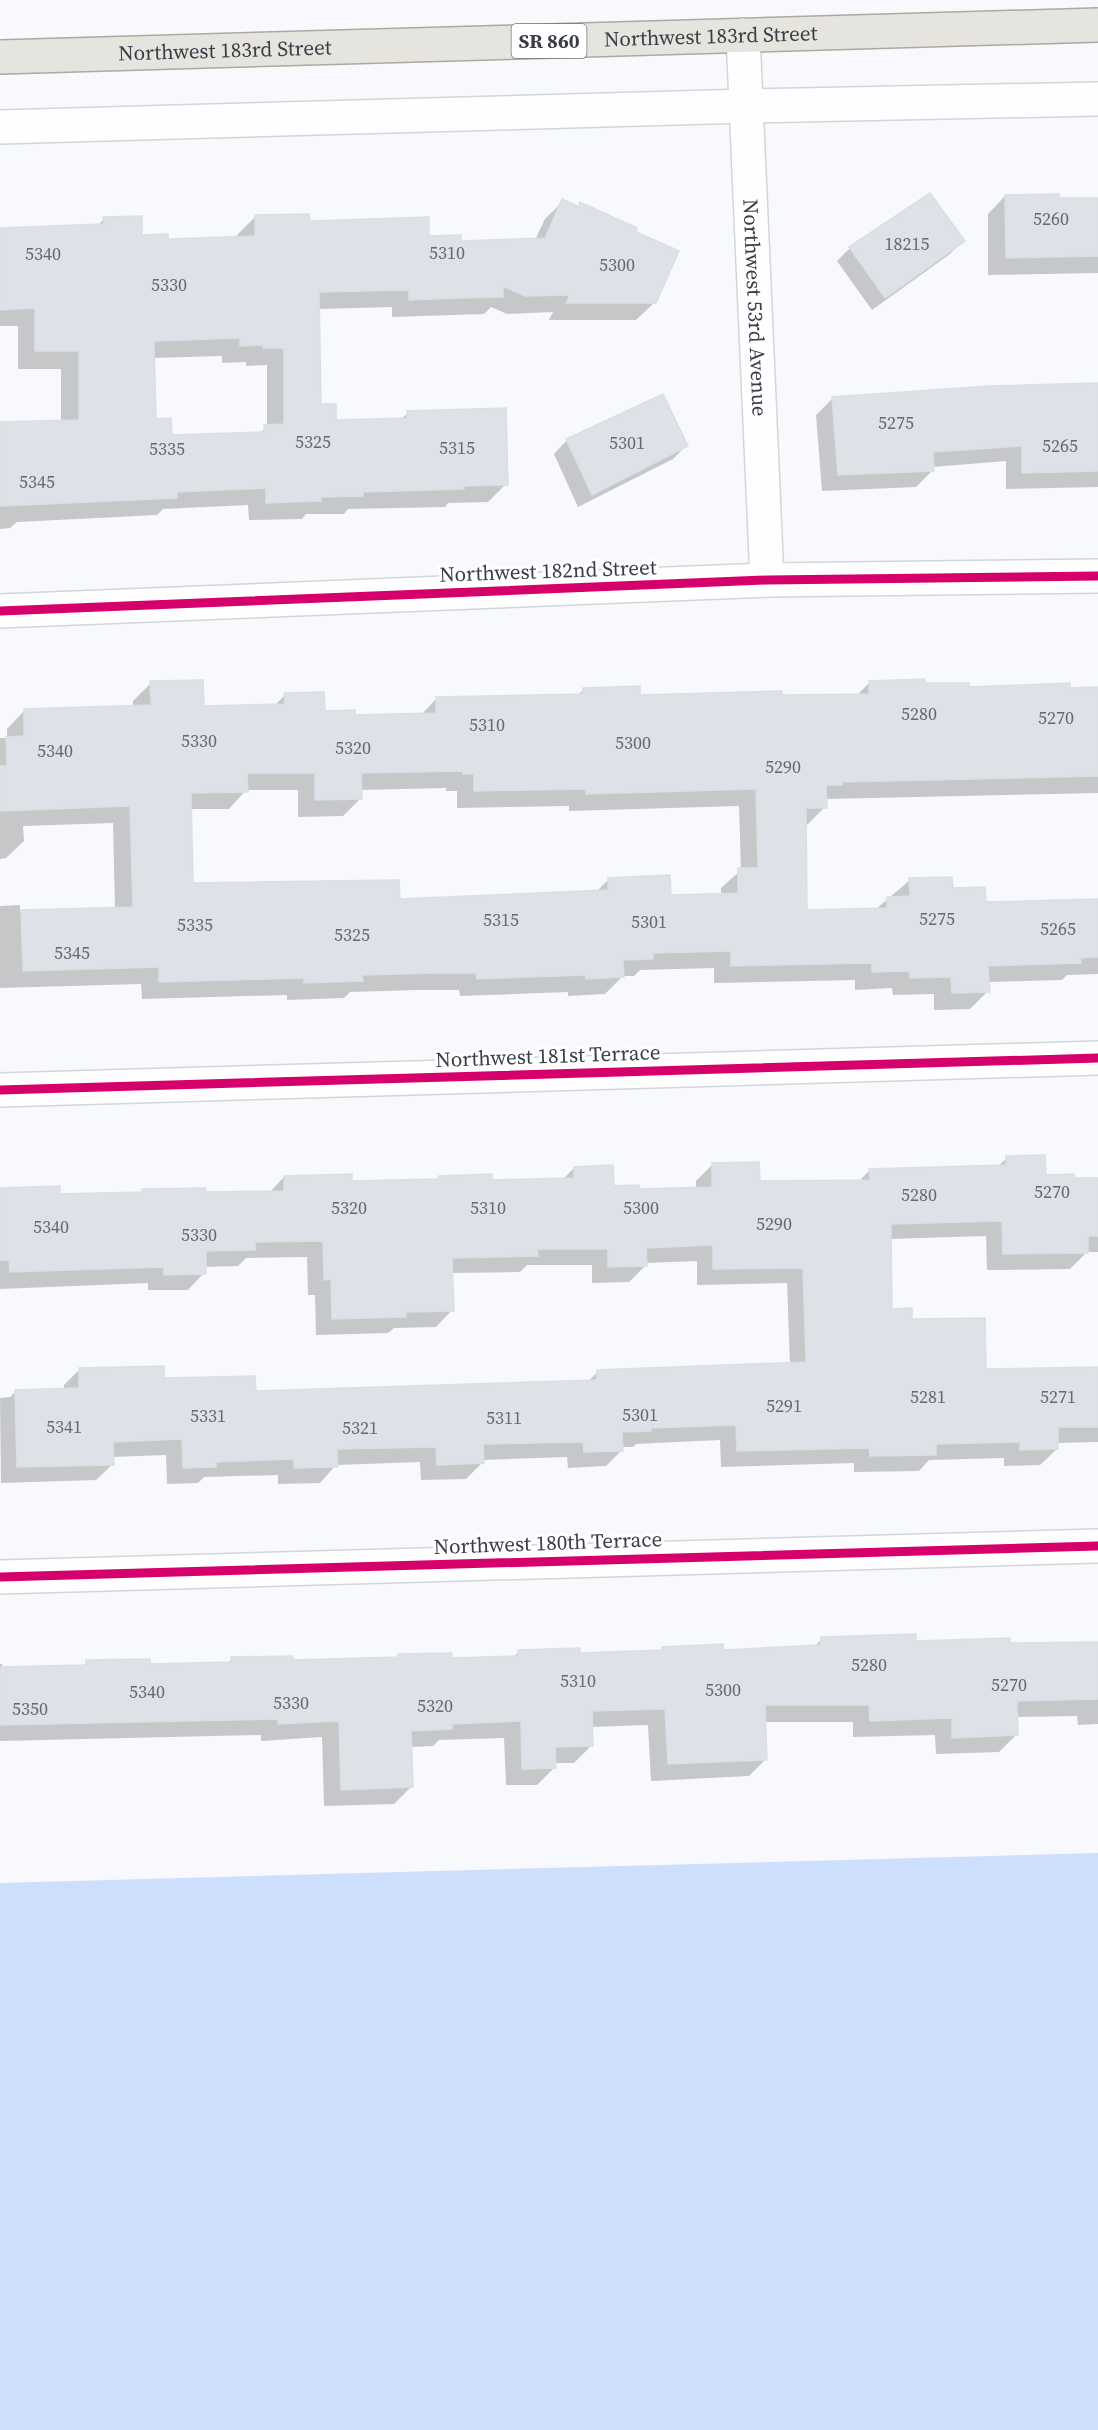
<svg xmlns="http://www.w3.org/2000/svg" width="1098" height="2430" font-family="'Source Serif 4',serif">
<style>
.water{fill:#cedefd}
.shadow{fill:#0003;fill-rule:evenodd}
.building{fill:#dee1e7;stroke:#dbdfe4;stroke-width:1.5;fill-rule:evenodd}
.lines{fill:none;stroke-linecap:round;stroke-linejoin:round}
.street-casing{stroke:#d2d5dc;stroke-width:36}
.primary-casing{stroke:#ada9a0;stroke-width:36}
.street{stroke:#fefeff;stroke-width:33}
.primary{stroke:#e6e4de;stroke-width:33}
.cycleway-casing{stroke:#fff;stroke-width:13}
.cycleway{stroke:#d6006c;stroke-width:9}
.labels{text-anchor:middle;stroke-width:6;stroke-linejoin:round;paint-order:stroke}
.number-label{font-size:18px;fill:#656a72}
.shield{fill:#fff;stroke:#74777e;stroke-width:1.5}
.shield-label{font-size:20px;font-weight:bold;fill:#383d46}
.street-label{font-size:21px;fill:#383d46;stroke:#fff}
</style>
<rect width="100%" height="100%" fill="#f7f9fc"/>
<path class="water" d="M1098,1853v577h-1098v-547z"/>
<g class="shadow">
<path d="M1005,196l52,4 41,-1v74l-110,2v-61z"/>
<path d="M563,201l14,7 4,-4 53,29 21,69 -19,18h-87l4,-8 -46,2 -16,-7 -7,7 -92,3v-10l-75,2 3,97 15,16 65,-2 8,-7 98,71 -18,18 -40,1 -3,4 -97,2 -4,5h-38l-4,5 -53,1 -1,-15 -85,4 -6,6 -140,7 -7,6 -10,1v-105l61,-2v-53h-43v-43h-18v-97l97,-3 7,-7 37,17 25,4 72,-2 -1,-3 18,-18 205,25 75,-2 10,-21zM222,356v7l24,-1v4l21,-1v62l-9,7 -87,3 -16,-17 -2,-62z"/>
<path d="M963,241l-13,13 -78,56 -35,-49 13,-13z"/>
<path d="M1098,385v102l-92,2v-28l-74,6v4l-16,16 -94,4 -6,-76 17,-17z"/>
<path d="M567,440l119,6 -13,13 -95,48 -24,-53z"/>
<path d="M870,682l97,7h131v104l-272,6 -1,8 -18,18h-3l2,86 70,-2 34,-29 41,10 33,14 114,-4v74l-31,1 -5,5 -74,2v9l-18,18 -36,1v-16l-41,1 -1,-7 -37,2v-10l-141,3v-15l-74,2 -6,6h-11l-18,18 -37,2v-4l-108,4 -1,-6h-41l-68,2 -6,6 -57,2v-5l-145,4 -1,-15 -141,4v-82l20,-1v7l95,-3 -2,-86 -90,3 1,15 -18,17 -6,1v-121h7v-9l17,-18 109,-4v-6l18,-18 51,24 72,-1 11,-11 38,17 31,4 67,-1 15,-16 141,-3 7,-7 54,7h218zM446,788v3h11v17l112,-2v5l170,-5 2,64 -20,18v7l-52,2 -61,-17 -12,12 -198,8 -206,-15 -2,-76h39l17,-19h52v27l45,-1 18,-18 -1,-8z"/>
<path d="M1007,1158l37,18 29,4h25v72h-11l-17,17 -83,1 -1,-34 -97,3 2,71 19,10 75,50 113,-2v74l-41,1v6l-17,16 -36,1v-8l-75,2 -10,11 -65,1v-9l-133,4 -1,-27 -84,4 -3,3h-11v3l-16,16 -38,2 -1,-11 -85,3v3l-16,16 -45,1 -1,-18 -84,3 -16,18 -42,1v-9l-74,2 -6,6 -31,1 -1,-29 -54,2 1,7 -17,16 -95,3 -1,-85 10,-1 6,-6 48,-1v-5l16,-16 174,24 333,-11 11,-10 192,-8 -3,-81 -90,2v-24l-52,2v3l-16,16 -37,1v-18h-65l-7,7 -69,1 1,37 -16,17 -42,1 -6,5 -72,2 -1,-40h-7l-1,-38 -61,1 -8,8 -34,1v6l-16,17h-40v-7l-148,6v-100l58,7 82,-3 3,-3 62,4 64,-1 15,-16 67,6 85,-2 4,-4 51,5 71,-2 12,-12 38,20 25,2 59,-1v-8l16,-16 46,18 100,-1 12,-12 128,-4z"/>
<path d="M822,1639l187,5 89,-2v82l-20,1 -1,-9 -61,1v18l-17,17 -63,2 -1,-19 -82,2v-15h-89l2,37 -17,17 -98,5 -3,-56 -57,2 1,18 -18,18h-20v5l-17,17h-31l-2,-47 -65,2 -6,6 -23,1 1,40 -17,17 -70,2 -2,-69 -61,4v-6l-261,6v-77h2l1,5 79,-2 5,-5 62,3 79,-2 4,-4 60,3 104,-3 3,-3 51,4 63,-3 6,-5 59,3 81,-3 4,-4 59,3 92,-4z"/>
</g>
<g class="building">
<path d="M930,193l35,48 -80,57 -36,-51z"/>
<path d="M1059,194v4h39v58l-92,2 -1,-63z"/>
<path d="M562,199l17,8 1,-5 57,26 -1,4 43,19 -23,52h-90l4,-8 -45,1 -22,-10v11l-44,1 -50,2v-10l-90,2 2,112h15v16l71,-2v-7l99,-3 2,77 -44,1v3l-101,3v4l-42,1v4l-55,2v-15l-89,4v6l-177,8v-84l79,-2v-69h-44v-43l-35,2v-82l104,-4 -1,-7 39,-1v19l26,-1v5l87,-3v-21l54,-1 1,7 119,-4v19l32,-1v6l84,-3zM240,338v8l23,-1v3h21v76l-20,1v7l-92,3 -1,-17 -15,1 -2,-78z"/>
<path d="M1098,383v88l-76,2v-27l-89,6 1,19 -96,4 -6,-78 157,-11z"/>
<path d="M663,394l25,52 -96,49 -26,-56z"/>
<path d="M925,679v4h44v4l101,-4v5l28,-1v89l-256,6v3h-16l1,23h-21l1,102 80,-2v-11l23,-1 -1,-18 43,-1 1,11 32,-1 1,15 112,-3v58l-18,1 1,5 -93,3 2,26 -38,1 -1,-16 -41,1 -1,-7 -37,1v-9l-141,3v-15l-78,2v6l-30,1 1,17 -38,2 -1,-4 -108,4 -1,-6h-39l-75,2 1,6 -59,2v-5l-145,4v-15l-136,4 -2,-61 112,-3 -3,-101 -130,5v-45h7l-1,-29 18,-1v-27l127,-4 -1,-24 53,-1 1,26 81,-2 -1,-11 40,-1 1,19 30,-1v5l81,-2v-16l147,-3v-6l57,-2v9l142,-4v4l87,-1v-13zM463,771v3h11v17l112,-2v5l170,-5 2,79h-20v25l-67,2 -1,-20 -62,3v12l-208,9 -1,-19 -206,3 -2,-90 57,-1 -1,-19h68v27l47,-1 -1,-26z"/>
<path d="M1045,1155l1,20 28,-1v4h24v58h-10v17l-85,1 -1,-33 -111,3 1,85 20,-1v11l73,-1 1,51 112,-2v60h-40v22l-38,1v-8l-84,2v11l-66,1 -1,-8 -132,3 -1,-26 -85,3v3l-29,1 1,19 -39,1 -1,-10 -100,2 1,19 -47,2 -1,-18 -99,2 1,18 -44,1v-9l-78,3v5l-33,1 -1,-29 -69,3 1,23 -97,2 -2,-77 64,-2v-20l85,-2v12l91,-2 1,15 341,-11v-10l209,-8 -3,-94 -90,1v-24l-67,3 1,18 -39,1v-18h-71l1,7 -86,2 2,53 -48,1v5l-74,2 -1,-40 -7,1 -1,-39 -68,1v8l-49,1v23l-42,1v-8l-154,5 -1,-12h-9v-72l60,-2v8l82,-2v-3l64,-1v4l78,-1v-15l68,-2v7l87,-2v-3l53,-2v6l82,-2v-11l39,-2 1,21 25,-1v4l73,-2v-24l47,-1 1,19 110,-1 -1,-11 137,-4v-9z"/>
<path d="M916,1634v7l94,-3v5l88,-1v57l-81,2 1,34 -66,3v-20l-82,3 -1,-16h-104l2,55 -99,4 -3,-55 -73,2 1,35 -38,1 1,21 -34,1 -1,-48 -69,3v5l-41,2 2,56 -72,3 -2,-69 -61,3v-5l-278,6v-58l86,-2v-5l64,-1v5l82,-2 -1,-5 62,-1v4l105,-3v-3l54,-1v5l66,-2v-6l62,-2v5l82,-3v-3l61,-3 1,6 97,-5v-8z"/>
</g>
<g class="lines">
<g class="street-casing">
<g id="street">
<path id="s1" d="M743,35l24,545"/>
<path d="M0,127l747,-21 351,-7"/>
<path d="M0,611l767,-31 331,-4"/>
<path d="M0,1090l1098,-32"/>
<path d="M0,1577l1098,-31"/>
</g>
</g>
<g class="primary-casing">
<g id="primary">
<path id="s2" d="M0,57l1098,-32"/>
</g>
</g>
<use href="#street" class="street"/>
<use href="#primary" class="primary"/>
<g class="cycleway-casing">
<g id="cycleway">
<path d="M0,611l767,-31 331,-4"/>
<path d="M0,1090l1098,-32"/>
<path d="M0,1577l1098,-31"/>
</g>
</g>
<use href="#cycleway" class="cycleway"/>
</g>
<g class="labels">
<g class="number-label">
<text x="1051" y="225">5260</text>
<text x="907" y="250">18215</text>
<text x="447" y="259">5310</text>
<text x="43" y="260">5340</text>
<text x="617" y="271">5300</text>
<text x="169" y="291">5330</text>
<text x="896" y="429">5275</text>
<text x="313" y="448">5325</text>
<text x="627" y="449">5301</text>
<text x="1060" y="452">5265</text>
<text x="457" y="454">5315</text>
<text x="167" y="455">5335</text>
<text x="37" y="488">5345</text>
<text x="919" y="720">5280</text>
<text x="1056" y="724">5270</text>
<text x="487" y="731">5310</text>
<text x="199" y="747">5330</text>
<text x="633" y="749">5300</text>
<text x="353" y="754">5320</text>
<text x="55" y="757">5340</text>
<text x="783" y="773">5290</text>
<text x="937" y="925">5275</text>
<text x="501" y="926">5315</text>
<text x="649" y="928">5301</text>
<text x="195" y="931">5335</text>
<text x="1058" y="935">5265</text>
<text x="352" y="941">5325</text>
<text x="72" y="959">5345</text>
<text x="1052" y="1198">5270</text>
<text x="919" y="1201">5280</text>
<text x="349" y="1214">5320</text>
<text x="488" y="1214">5310</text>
<text x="641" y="1214">5300</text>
<text x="774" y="1230">5290</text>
<text x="51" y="1233">5340</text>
<text x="199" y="1241">5330</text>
<text x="928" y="1403">5281</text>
<text x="1058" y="1403">5271</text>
<text x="784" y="1412">5291</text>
<text x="640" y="1421">5301</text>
<text x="208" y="1422">5331</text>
<text x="504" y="1424">5311</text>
<text x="64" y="1433">5341</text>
<text x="360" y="1434">5321</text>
<text x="869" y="1671">5280</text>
<text x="578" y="1687">5310</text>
<text x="1009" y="1691">5270</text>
<text x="723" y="1696">5300</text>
<text x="147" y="1698">5340</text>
<text x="291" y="1709">5330</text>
<text x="435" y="1712">5320</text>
<text x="30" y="1715">5350</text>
</g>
<rect class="shield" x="511.5" y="24" width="75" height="34" rx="4.5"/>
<g class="shield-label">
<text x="549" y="48">SR 860</text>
</g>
<g class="street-label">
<text dy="7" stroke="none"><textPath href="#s2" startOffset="711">Northwest 183rd Street</textPath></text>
<text dy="7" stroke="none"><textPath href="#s2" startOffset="225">Northwest 183rd Street</textPath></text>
<text dy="7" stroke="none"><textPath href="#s1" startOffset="273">Northwest 53rd Avenue</textPath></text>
<text transform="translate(548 571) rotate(-2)" y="7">Northwest 182nd Street</text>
<text transform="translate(548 1056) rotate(-2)" y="7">Northwest 181st Terrace</text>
<text transform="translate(548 1543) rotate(-2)" y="7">Northwest 180th Terrace</text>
</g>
</g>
</svg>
